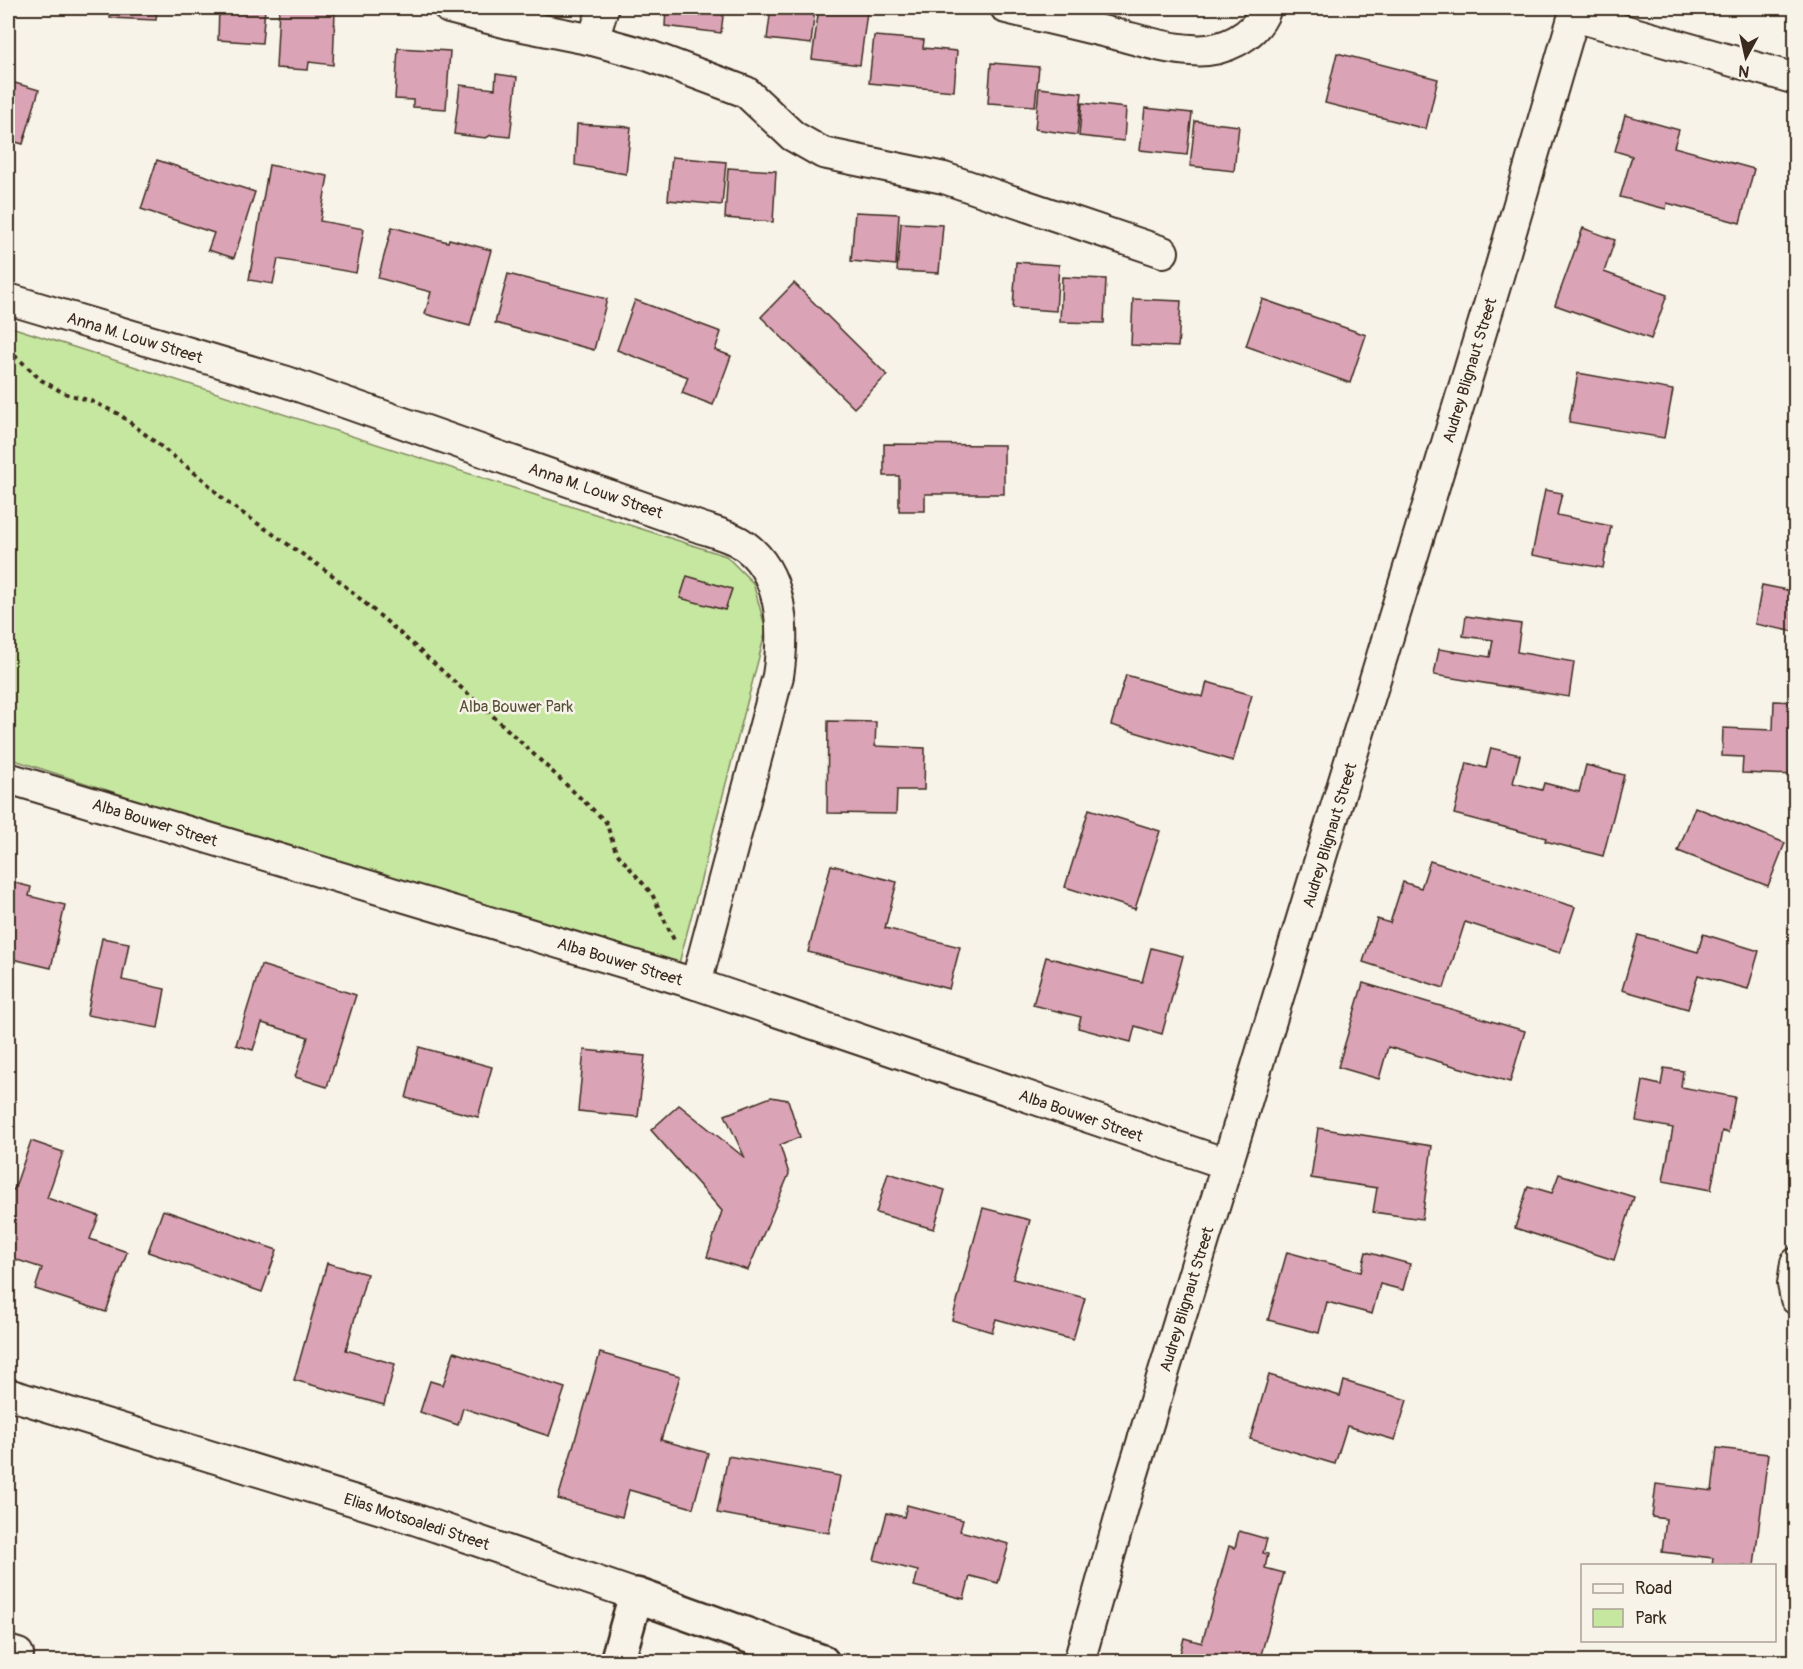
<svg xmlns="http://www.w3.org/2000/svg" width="1803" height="1669" font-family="Pangolin,sans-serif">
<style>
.green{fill:#c6e7a0;stroke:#80885f;stroke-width:1.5}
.building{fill:#dba3b6;stroke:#3b2a1e;stroke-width:1.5}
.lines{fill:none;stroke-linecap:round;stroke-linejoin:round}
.minor-casing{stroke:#3b2a1e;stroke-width:34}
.tertiary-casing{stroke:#3b2a1e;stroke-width:38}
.path{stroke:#3b2a1e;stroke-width:4;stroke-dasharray:4.5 4.5;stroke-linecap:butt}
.minor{stroke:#f7f3e8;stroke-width:30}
.tertiary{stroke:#f7f3e8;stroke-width:33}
.labels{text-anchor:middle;stroke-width:5;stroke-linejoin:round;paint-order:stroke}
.street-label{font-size:16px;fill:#3b2a1e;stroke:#f7f3e8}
.park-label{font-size:16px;fill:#575038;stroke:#f7f3e8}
</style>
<rect width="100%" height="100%" fill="#f7f3e8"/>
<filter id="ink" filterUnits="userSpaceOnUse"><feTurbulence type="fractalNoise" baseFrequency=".0167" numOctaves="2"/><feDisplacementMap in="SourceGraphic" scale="12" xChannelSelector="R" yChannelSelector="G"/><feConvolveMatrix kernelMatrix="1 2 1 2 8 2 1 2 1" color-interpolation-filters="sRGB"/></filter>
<g filter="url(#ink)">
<path class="green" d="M8,326l718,230 27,27 13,47 -90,345 -668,-217z"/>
<g class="building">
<path d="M111,8h46l-1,12 -46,-2z"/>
<path d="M219,8h46l-3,35 -44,-3z"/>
<path d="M666,8h58l-3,25 -56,-7z"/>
<path d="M771,8h44l-4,36 -44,-5z"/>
<path d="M819,8l48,4 -7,53 -48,-6z"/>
<path d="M279,9l56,2 -2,54 -24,-3 -1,8 -32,-2z"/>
<path d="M874,36l50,4 -1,8 34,3 -3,40 -85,-8z"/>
<path d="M398,48l52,3 -4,58 -33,-2v-7l-18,-1z"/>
<path d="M1337,53l101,26 -12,50 -101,-26z"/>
<path d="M991,63l48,4 -4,39 -47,-3z"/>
<path d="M496,74l21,3 -7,60 -19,-2 -5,3 -32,-4 6,-49 35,4z"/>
<path d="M8,81l31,9 -16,54 -15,-4z"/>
<path d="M1039,88l43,5 -5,42 -42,-6z"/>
<path d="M1082,103l44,5 -2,33 -45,-5z"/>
<path d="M1145,108l47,5 -5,42 -47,-5z"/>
<path d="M1625,115l54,15 -5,17 80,22 -14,54 -73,-20 -1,6 -46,-12 12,-41 -17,-5z"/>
<path d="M1195,121l44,5 -5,45 -44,-5z"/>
<path d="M577,124l54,3 -5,47 -51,-9z"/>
<path d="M672,157l54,5 -4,43 -54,-5z"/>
<path d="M157,160l98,32 -21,66 -26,-8 6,-17 -73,-24z"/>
<path d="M269,165l59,11 -8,45 44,8 -8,44 -78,-14 -5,25 -24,-4z"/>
<path d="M728,168l48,3 -3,51 -48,-4z"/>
<path d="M855,212l44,2 -3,51 -45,-4z"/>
<path d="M901,223l42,2 -4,48 -42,-2z"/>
<path d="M392,227l56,15 1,-3 42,11 -21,76 -45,-12 6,-22 -53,-14z"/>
<path d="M1583,228l32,12 -11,32 63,23 -16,44 -96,-34z"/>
<path d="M1016,262l43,3 -3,46 -43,-3z"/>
<path d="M508,274l99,25 -13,51 -99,-27z"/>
<path d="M1062,277l44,2 -2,44 -44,-1z"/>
<path d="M794,283l93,92 -33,33 -93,-91z"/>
<path d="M1133,299l48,2 -3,46 -47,-2z"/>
<path d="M1262,299l104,36 -16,48 -104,-37z"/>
<path d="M635,300l86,32 -6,18 16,6 -18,49 -31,-12 6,-16 -71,-27z"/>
<path d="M1578,373l95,17 -9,48 -95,-16z"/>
<path d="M884,444l120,1v49h-79v17h-26v-35h-15z"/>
<path d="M1545,490l17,3 -5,22 54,11 -8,42 -71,-13z"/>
<path d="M1791,571l5,1v60l-41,-8 7,-39 25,5z"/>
<path d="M687,576l45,13 -7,21 -45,-12z"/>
<path d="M1466,616l55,8 -4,28 57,10 -5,35 -135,-22 5,-26 51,8 3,-17 -30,-4z"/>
<path d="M1126,675l77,22 4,-15 45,13 -19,66 -122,-36z"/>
<path d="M1774,701l22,1v73l-54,-2 1,-16 -21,-1 1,-28 50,2z"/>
<path d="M828,721l48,1 -1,24 50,2 -1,42h-27l-1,24 -69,-1z"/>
<path d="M1491,748l29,7 -7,28 29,7 2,-7 35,9 7,-27 38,10 -21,81 -58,-15 1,-3 -92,-24 13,-51 19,5z"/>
<path d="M1695,807l90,36 -17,43 -90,-35z"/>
<path d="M1089,809l71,22 -25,78 -70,-22z"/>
<path d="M1430,861l145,46 -15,46 -95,-31 -21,66 -81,-26 14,-43 13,4 13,-41 18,6z"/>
<path d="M831,865l66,17 -12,46 75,19 -11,42 -141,-37z"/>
<path d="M8,881l23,6 -2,9 36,9 -14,63 -43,-10z"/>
<path d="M1703,934l56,17 -11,38 -50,-14 -10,34 -66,-19 16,-55 60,17z"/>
<path d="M102,938l27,5 -7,37 43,9 -7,39 -71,-13z"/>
<path d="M1151,948l32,8 -21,78 -27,-8 -4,16 -53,-14 3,-11 -48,-12 13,-48 96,25z"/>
<path d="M261,965l95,30 -29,92 -32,-10 13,-40 -46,-14 -9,27 -17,-5z"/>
<path d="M1363,983l162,48 -15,51 -122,-35 -9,32 -41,-12z"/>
<path d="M419,1047l73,20 -14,50 -72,-19z"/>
<path d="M584,1050l61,6 -7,61 -60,-6z"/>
<path d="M1664,1068l19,3 -2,16 54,10 -7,36 -6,-2 -11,59 -48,-9 10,-53 -37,-7 7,-40 18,4z"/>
<path d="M771,1097l17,3 12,37 -20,8 9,29 -41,96 -41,-13 15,-46 -71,-81 28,-25 66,53 -20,-43z"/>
<path d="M1318,1128l114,18 -10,73 -49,-7 4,-24 -66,-10z"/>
<path d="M31,1141l32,11 -16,46 52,18 -9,23 37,13 -21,60 -71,-23 7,-21 -34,-11v-70l6,3z"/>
<path d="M888,1173l57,17 -11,39 -58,-16z"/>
<path d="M1559,1174l75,23 -20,63 -99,-32 13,-42 24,7z"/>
<path d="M983,1208l47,12 -17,59 72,19 -12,42 -77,-21 -4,13 -40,-12z"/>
<path d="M163,1210l114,40 -15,42 -114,-40z"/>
<path d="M1287,1252l74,20 5,-20 44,12 -7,26 -23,-6 -8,30 -45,-12 -8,31 -51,-13z"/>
<path d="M327,1263l40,11 -21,76 49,14 -11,41 -90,-25z"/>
<path d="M454,1352l111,36 -16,48 -86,-28 -5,17 -38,-13 10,-31 13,4z"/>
<path d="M600,1353l80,23 -19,64 47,13 -15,55 -64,-18 -7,27 -64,-18z"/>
<path d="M1269,1375l71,21 4,-15 63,19 -12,40 -48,-14 -12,38 -85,-25z"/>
<path d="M1717,1448l51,6 -14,112h-42l1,-8 -51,-6 4,-33 -14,-2 4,-33 56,7z"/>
<path d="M728,1456l112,20 -11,57 -112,-20z"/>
<path d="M907,1505l56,15 -3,11 49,13 -11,39 -28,-7 -6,23 -50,-13 4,-15 -44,-11 13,-47 17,4z"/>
<path d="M1239,1531l28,8 -4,14 5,1 -3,14 19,5 -25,89h-81l6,-24 18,5 27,-97 6,2z"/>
</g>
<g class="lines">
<g class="minor-casing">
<g id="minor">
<path d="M449,8l59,15 85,17 54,15 99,37 47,44 30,17 121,25 219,74"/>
<path d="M1006,8c38,9 75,18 113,27 23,6 48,14 72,15 31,3 65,-13 75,-42"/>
<path d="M1574,16l222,63"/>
<path d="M593,40l10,-32"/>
<path d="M8,299l279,83 409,144c14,5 31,9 43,16 45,27 46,89 39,134l-82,308"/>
<path d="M8,778l688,206 531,180"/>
<path d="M1796,1263l-3,21 3,15"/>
<path d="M8,1394l406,125 222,76"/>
<path d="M8,1651l10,3"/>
<path d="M1079,1662l50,-176 369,-1210 78,-268"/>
</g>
</g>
<g class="tertiary-casing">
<path id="tertiary" d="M617,1662l19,-67 186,67"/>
</g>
<path class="path" d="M8,349l33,31 23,13 27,8 28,13 85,66 21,21 106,73 62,53 101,90 112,105 10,30 36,42 22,46"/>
<use href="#minor" class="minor"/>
<use href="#tertiary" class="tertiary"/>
</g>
</g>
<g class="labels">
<g class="street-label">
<text transform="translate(135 337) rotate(17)" y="6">Anna M. Louw Street</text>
<text transform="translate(1469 370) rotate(-73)" y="6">Audrey Blignaut Street</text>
<text transform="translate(596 490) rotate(19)" y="6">Anna M. Louw Street</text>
<text transform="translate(155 822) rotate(17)" y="6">Alba Bouwer Street</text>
<text transform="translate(1329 835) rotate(-73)" y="6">Audrey Blignaut Street</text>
<text transform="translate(620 961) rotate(17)" y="6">Alba Bouwer Street</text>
<text transform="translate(1081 1115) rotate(19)" y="6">Alba Bouwer Street</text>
<text transform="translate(1186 1299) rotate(-73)" y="6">Audrey Blignaut Street</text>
<text transform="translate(417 1521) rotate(18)" y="6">Elias Motsoaledi Street</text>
</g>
<g class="park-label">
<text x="516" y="712">Alba Bouwer Park</text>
</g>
</g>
<rect width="1803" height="1669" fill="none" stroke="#f7f3e8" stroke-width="30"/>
<rect x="15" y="15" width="1773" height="1639" fill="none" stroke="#3b2a1e" stroke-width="2" filter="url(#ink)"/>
<rect x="1581" y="1564" width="195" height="78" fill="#f7f3e8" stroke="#aca397" stroke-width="1.5"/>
<rect x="1593" y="1584" width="30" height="9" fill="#f7f3e8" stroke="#aca397" stroke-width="1.5"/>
<text x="1635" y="1594" font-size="18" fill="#3b2a1e">Road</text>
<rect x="1593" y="1609" width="30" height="18" fill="#c6e7a0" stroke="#aca397" stroke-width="1.5"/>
<text x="1635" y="1624" font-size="18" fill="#3b2a1e">Park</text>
<g transform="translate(1746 57) rotate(188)" stroke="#f7f3e8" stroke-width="4.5" paint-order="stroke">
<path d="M0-4.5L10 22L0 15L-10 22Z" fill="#3b2a1e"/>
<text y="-9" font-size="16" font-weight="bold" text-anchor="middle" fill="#3b2a1e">N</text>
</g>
</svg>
